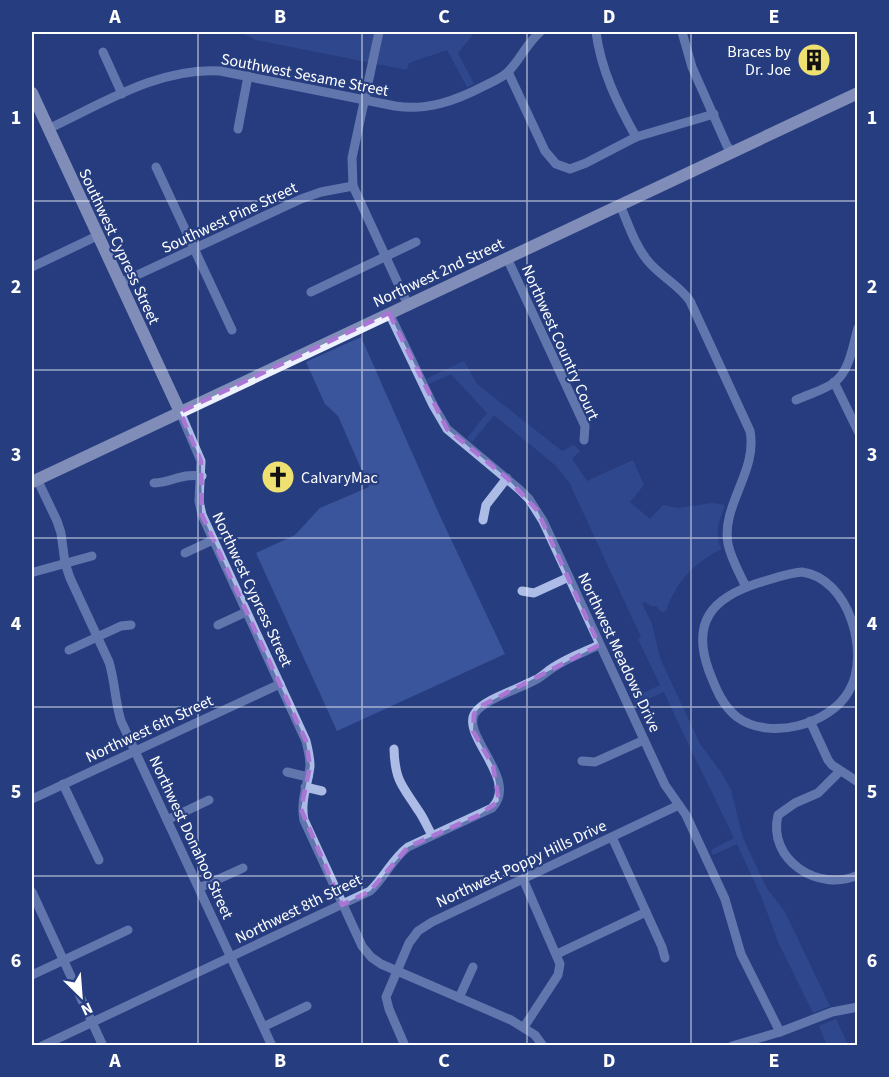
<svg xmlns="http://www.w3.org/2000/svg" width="889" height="1077" font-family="'Source Sans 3',sans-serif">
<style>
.green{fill:#3a559c}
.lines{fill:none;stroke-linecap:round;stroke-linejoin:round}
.minor{stroke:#acbce6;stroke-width:9}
.major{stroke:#edf0fd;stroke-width:12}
.marked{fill:none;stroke:#a976d5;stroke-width:4.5;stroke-dasharray:12 8;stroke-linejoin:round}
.grid{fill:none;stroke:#fff;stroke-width:1.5;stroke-opacity:0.55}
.labels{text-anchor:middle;stroke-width:4.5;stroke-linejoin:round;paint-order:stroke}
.poi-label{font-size:16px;fill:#fff;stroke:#263d7f;text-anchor:end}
.street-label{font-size:16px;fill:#fff;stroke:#263d7f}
.neatline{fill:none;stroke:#fff;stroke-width:2}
.grid-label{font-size:20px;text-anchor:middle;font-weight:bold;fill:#fff}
</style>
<rect width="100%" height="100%" fill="#263d7f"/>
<g class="green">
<path d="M241,32h234l-17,21 16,31 -7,3 -20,-37 -38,13 -2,7 -151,-30z"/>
<path d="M361,337l79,179 65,138 -168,77 -81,-178 39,-18 25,-27 49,-21 -31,-71 -13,-12 -19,-42z"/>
<path d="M464,361l13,23 85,67 12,-6 6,6 -8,8 15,22 46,-21 11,25 -14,17 20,17 13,-14 15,3 34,-5 13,2c-6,18 -11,26 -4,44 -29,16 -44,31 -55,62l-4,1 -6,-6h-5l-6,-4 -3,1 10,21 8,34 40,86 21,28 10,18 12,48 23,49 19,25 45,94 -17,7 -34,-69 -18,-48 -24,-52 -24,11 -2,-5 23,-12c-23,-49 -48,-97 -70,-146l-28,12 -3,-6 27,-13 -22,-46 3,-2 -72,-155 -14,-17 -61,-50 -22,27 -5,-4 20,-25 -36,-39 -22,10 -3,-5z"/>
<path d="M836,1019l12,26h-21l-8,-19z"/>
</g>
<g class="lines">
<g class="minor">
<path d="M379,32l-27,126 1,28 55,119"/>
<path d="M596,32c5,38 21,71 40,105"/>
<path d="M682,32l10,35 35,79 5,6"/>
<path d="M103,52l19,42"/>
<path d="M508,72l37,79 11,13 14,5 16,-6 50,-26 78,-23"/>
<path d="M48,129c54,-25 111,-62 172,-58l175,35c32,5 60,-5 89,-20 8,-4 18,-8 24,-14 12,-12 19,-29 32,-40"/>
<path d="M238,129l10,-53"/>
<path d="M156,167l76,163"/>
<path d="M620,205c8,18 15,41 28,56 12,15 31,24 42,40l60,130c8,40 -29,74 -22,113 3,15 12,30 18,43"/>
<path d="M507,258l78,168 -1,14"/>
<path d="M32,267l65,-31"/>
<path d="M120,283l181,-84 20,-7 32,-6"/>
<path d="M311,292l105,-50"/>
<path d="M389,313l44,92 14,24 73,61 9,9 14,22 122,264 21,30 39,84 16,55 39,78"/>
<path d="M834,382l24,49"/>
<path d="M796,400c12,-6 30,-10 40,-19 14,-12 17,-36 22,-53"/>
<path d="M180,412l21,49 -2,40 3,14 104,226c2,8 4,16 4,25 -2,19 -10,34 -6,54l58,126 9,11 10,7 130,56 24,15 8,11"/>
<path d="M37,479l20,42 4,12 4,30 5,15 39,84c6,19 6,40 12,59l151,325"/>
<path d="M154,483c20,-1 26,-10 48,-7"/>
<path d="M483,520l3,-15 21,-27"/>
<path d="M185,553l28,-13"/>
<path d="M34,572l58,-16"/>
<path d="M802,572c47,6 69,82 47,119 -19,34 -80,50 -112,26 -15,-12 -21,-28 -28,-46 -18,-49 3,-73 49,-88 15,-4 29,-10 44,-11z"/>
<path d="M522,591l12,2 35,-16"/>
<path d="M218,625l28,-13"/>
<path d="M69,650l52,-24 10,-1"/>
<path d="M810,721l18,39 4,5 26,17"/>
<path d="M394,749c1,32 8,36 24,61 6,8 9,17 14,25"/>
<path d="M582,761l13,1 49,-22"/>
<path d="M840,771l-22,22 -23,10 -17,12c-11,45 41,78 80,60"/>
<path d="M287,772l21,5"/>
<path d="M63,784l36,76"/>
<path d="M305,787l17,4"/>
<path d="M32,799l248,-115"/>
<path d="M167,820l42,-20"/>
<path d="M612,837l50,110 3,11"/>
<path d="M523,879l37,85 -2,11 -34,52"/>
<path d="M199,888l44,-20"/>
<path d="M32,892l71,154"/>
<path d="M557,954l89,-42"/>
<path d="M32,975l96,-45"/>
<path d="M459,998l14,-31"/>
<path d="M265,1026l42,-20"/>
<path d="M42,1046l328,-155c15,-14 22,-32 38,-44l84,-39c28,-28 -32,-73 -17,-95 9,-14 44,-24 60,-33 7,-3 12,-9 19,-13 13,-9 30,-15 45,-22"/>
<path d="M405,1046l-16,-37 -3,-12 23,-54 9,-12 14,-9 247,-117"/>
<path d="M732,1046l48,-14 52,-20 26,-5"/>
</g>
<g class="major">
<path d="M32,93l148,319"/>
<path d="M32,482l826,-389"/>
</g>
</g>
<path d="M0 0H889V1077H0ZM389,313l58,116 60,49 30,32 62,135 -118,61 -7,8 -1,17 20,35 6,35 -20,14 -71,32 -38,44 -28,14 -41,-96 9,-43 -4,-25 -104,-226 -1,-54 -21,-49z" fill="#263d7f" fill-opacity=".55" fill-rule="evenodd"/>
<path class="marked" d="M389,313l58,116 60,49 30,32 62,135 -118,61 -7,8 -1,17 20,35 6,35 -20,14 -71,32 -38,44 -28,14 -41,-96 9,-43 -4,-25 -104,-226 -1,-54 -21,-49z"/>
<path class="grid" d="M198,32v1014M362,32v1014M527,32v1014M691,32v1014M32,201h826M32,370h826M32,538h826M32,707h826M32,876h826"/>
<defs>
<g id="building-disc" transform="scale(1.725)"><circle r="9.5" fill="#eee172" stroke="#263d7f"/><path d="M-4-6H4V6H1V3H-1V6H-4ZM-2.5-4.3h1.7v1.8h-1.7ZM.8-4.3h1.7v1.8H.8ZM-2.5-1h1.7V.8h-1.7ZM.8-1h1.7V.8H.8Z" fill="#111"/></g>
<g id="church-disc" transform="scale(1.725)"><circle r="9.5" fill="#eee172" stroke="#263d7f"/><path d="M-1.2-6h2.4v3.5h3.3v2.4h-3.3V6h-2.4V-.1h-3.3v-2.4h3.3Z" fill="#111"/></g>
</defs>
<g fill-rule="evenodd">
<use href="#building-disc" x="814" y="60"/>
<use href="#church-disc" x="278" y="477"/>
</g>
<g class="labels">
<g class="poi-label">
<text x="791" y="57">Braces by<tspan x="791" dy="18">Dr. Joe</tspan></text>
<text x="301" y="483" text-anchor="start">CalvaryMac</text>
</g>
<g class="street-label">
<text transform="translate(305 74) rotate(11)" y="6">Southwest Sesame Street</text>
<text transform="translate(229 217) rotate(-25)" y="6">Southwest Pine Street</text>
<text transform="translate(120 246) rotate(65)" y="6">Southwest Cypress Street</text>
<text transform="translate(438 272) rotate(-25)" y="6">Northwest 2nd Street</text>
<text transform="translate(561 342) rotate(66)" y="6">Northwest Country Court</text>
<text transform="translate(253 589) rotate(65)" y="6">Northwest Cypress Street</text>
<text transform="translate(620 652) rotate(65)" y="6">Northwest Meadows Drive</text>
<text transform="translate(149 728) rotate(-25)" y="6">Northwest 6th Street</text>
<text transform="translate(192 837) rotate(65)" y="6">Northwest Donahoo Street</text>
<text transform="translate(521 863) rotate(-25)" y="6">Northwest Poppy Hills Drive</text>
<text transform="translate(298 908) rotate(-26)" y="6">Northwest 8th Street</text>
</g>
</g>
<rect width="889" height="1077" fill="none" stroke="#263d7f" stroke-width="66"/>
<g transform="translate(81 996) rotate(155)" stroke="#263d7f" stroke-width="4.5" paint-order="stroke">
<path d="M0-4.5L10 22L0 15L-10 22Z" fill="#ffffff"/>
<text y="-9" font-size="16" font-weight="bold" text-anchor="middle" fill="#ffffff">N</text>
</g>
<rect x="33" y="33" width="823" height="1011" class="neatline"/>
<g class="grid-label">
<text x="115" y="23">A</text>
<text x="280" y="23">B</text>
<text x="444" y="23">C</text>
<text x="609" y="23">D</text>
<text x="774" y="23">E</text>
<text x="16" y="124">1</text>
<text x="872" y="124">1</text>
<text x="16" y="293">2</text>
<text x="872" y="293">2</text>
<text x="16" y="461">3</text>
<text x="872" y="461">3</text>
<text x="16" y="630">4</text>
<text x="872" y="630">4</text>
<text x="16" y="798">5</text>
<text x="872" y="798">5</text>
<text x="16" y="967">6</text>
<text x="872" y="967">6</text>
<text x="115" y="1067">A</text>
<text x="280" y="1067">B</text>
<text x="444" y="1067">C</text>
<text x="609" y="1067">D</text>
<text x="774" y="1067">E</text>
</g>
</svg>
